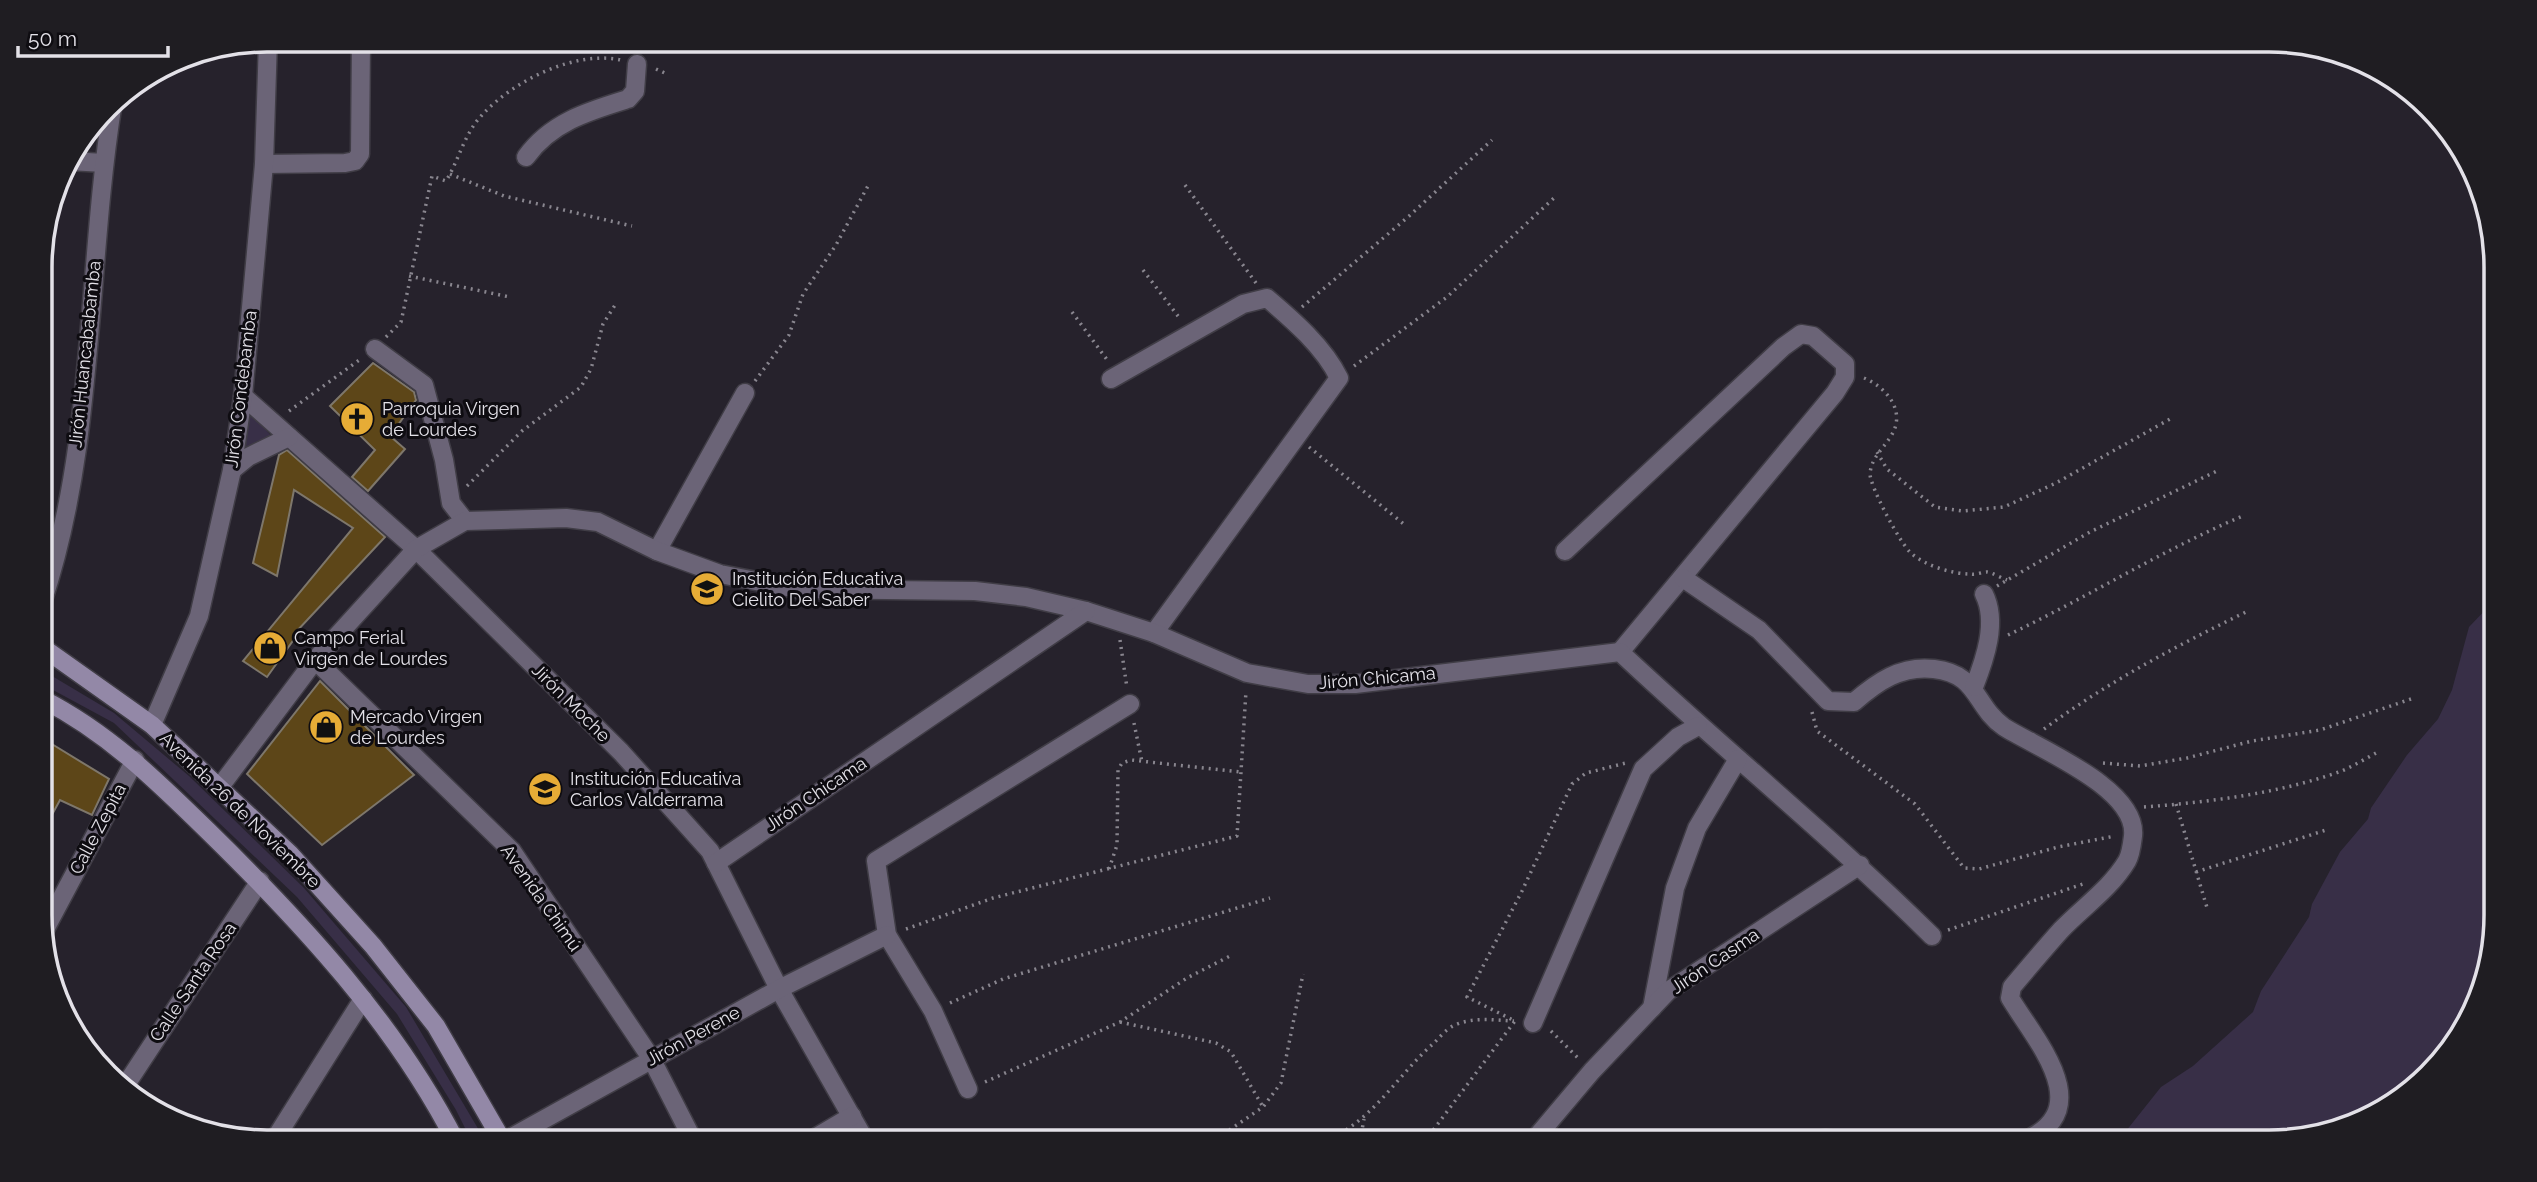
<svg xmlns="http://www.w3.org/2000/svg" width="2537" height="1182" font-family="Raleway,sans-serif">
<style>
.grass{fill:#382f47}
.building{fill:#5d4618;stroke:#7e776b;stroke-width:2}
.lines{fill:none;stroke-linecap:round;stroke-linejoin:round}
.lane-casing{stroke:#403d46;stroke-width:14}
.street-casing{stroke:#403d46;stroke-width:21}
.secondary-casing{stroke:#403d46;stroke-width:21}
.path{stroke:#89868f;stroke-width:3.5;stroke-dasharray:2 5;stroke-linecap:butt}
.lane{stroke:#6b6477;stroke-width:10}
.street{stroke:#6b6477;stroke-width:18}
.secondary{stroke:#9388a7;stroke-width:18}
.labels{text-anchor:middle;stroke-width:6;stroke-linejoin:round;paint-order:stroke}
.street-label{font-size:18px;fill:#e3e1e8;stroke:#0e0c11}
.poi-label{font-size:18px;fill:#e3e1e8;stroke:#0e0c11;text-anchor:start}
.rim{fill:none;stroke:#e3e1e8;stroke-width:3.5}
</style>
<rect width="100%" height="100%" fill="#26222c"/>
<g class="grass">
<path d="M250,412l24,27 -30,11z"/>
<path d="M2496,593l1,322 -18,87 -30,51 -53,50 -112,38h-173l15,-10 35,-44 32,-21 60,-54 8,-21 48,-74 3,-13 28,-52 28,-33 3,-11 36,-53 31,-36 14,-29 17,-63 21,-22z"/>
<path d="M42,670l72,43 75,63 115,112 102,119 80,135h-14l-16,-32 -59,-96 -100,-117 -183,-174 -72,-39z"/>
</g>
<g class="building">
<path d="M373,363l41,29 2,8 -26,36 15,13 -37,42 -16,-14 23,-27 -45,-44z"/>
<path d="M287,450l98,87 -90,96 2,2 -30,42 -24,-16 110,-133 -59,-38 -17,86 -24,-13 26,-108z"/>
<path d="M320,681l94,94 -92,70 -75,-71z"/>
<path d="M42,738l67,41 -17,36 -32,-15 -18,33z"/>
</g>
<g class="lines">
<g class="lane-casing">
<path id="lane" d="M1796,1141l29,-6 43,6"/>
</g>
<g class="street-casing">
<g id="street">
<path d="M526,157c25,-35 63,-46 102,-58l7,-8 2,-27"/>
<path d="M69,161l35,2"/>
<path d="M264,164l81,-1 10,-2 5,-7 1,-114"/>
<path d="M375,349l49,36 20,75 7,43 14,18"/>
<path d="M1111,379l132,-75 24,-6c26,22 57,49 72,80l-185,255"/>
<path d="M243,396l173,153 205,203 89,99 69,138 87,153"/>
<path d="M232,470l16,-13 41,-20"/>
<path d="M657,551l88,-158"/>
<path d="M1565,551l218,-204 18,-13 12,2 32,28v13l-10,16 -215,259"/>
<path d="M1683,578l76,52 69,71 26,1c23,-20 47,-37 80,-33 45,5 40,37 70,58 33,21 134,61 129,109 -1,8 -2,18 -6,25 -16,27 -45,47 -66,69 -17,19 -33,38 -49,57l-2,11c25,42 89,111 14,143"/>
<path d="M42,603c54,-161 44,-334 71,-501"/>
<path d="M315,660l197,191 139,207 43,84"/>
<path d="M1974,687c11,-28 24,-65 10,-93"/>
<path d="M152,725l47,-109 33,-146 11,-74 21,-232 4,-124"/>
<path d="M219,788l96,-128 101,-111 49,-28 101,-3 32,4 59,29 63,23 77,15 178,2 51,6 60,14 68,22 93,40 61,11h47l265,-32c102,96 212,185 312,284"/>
<path d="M716,863l370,-252"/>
<path d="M42,935l93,-175"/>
<path d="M1652,1008l23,-120 22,-60 41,-69"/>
<path d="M1533,1023l110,-254 35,-32 20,-11"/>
<path d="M127,1083l133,-202"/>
<path d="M968,1089l-35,-78 -46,-76 -11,-74 254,-157"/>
<path d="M1533,1141l59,-70 76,-80 192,-126"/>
<path d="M273,1142l90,-143"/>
<path d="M503,1142l276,-153 108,-54"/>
<path d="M808,1142l44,-26"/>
</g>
</g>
<g class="secondary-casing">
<g id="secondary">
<path d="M42,647l110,78 138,129 83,92 63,80 67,116"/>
<path d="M42,699c65,33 114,81 166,132 94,92 187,192 248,311"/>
</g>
</g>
<g class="path">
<path d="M656,69l11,5"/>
<path d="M450,174l54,22 128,30"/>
<path d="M1185,185l71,98"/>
<path d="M1143,270l38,50"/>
<path d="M409,276l101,21"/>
<path d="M1302,307l106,-90 84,-77"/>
<path d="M1072,312l36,49"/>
<path d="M386,337l15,-15 31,-146 14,5c13,-21 18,-47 36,-66 31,-34 93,-65 139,-55"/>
<path d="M1354,366l93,-69 107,-99"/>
<path d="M1864,378c22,9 43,33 27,58 -8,13 -19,21 -21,37 -1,12 31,72 41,80 14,13 42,21 60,21 5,1 11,-2 16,-2 6,1 14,6 20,8"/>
<path d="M755,381l34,-46 14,-41 33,-49 33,-61"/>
<path d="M289,411l73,-53"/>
<path d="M1309,447l96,78"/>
<path d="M1877,452l10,17 48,38 28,4 41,-4 52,-24 114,-64"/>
<path d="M467,486l55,-55 59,-44 10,-18 12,-45 14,-22"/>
<path d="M1997,586l93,-54 129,-62"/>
<path d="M2008,635c80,-38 156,-86 237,-120"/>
<path d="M1120,640l7,48"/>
<path d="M1812,712l5,19 98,73 49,64 15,1 79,-22 57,-11"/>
<path d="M1134,723l8,39"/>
<path d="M2044,729c64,-47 132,-83 204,-118"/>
<path d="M2103,763l37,3 47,-8 65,-17 68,-11 94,-32"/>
<path d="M2176,804l32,107"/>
<path d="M2144,807c65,-5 131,-13 192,-34 15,-5 30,-15 44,-22"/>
<path d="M1109,869l8,-24 1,-75 4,-7 9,-3 110,12"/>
<path d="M2196,872l130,-42"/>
<path d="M906,929l87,-31 244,-62 9,-145"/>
<path d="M1948,930l135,-46"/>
<path d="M950,1003l53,-24 267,-81"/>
<path d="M1120,1022l96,21 15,9 32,55"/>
<path d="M1551,1031l29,29"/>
<path d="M985,1082l135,-60 67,-44 45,-23"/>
<path d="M1360,1141l4,-22"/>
<path d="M1425,1141l90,-120 -48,-24 55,-106 50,-107 14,-11 40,-10"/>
<path d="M1212,1142l51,-35 18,-24 22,-109"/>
<path d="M1321,1142c49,-16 76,-67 113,-99 6,-6 13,-15 21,-18 18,-8 39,-5 59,-4"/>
</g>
<use href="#lane" class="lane"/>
<use href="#street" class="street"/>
<use href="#secondary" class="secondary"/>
</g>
<defs>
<g id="church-disc" transform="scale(1.75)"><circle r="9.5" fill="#e6ac36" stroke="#0e0c11"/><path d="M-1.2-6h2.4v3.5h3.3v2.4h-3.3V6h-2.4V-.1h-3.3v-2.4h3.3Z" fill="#111"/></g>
<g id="school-disc" transform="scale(1.75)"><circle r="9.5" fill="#e6ac36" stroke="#0e0c11"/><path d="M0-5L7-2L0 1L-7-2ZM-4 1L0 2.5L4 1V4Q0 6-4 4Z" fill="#111"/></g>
<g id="shop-disc" transform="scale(1.75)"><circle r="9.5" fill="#e6ac36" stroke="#0e0c11"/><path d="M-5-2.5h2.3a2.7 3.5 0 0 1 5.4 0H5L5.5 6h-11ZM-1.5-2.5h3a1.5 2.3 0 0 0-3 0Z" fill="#111"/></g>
</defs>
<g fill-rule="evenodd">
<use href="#church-disc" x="357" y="419"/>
<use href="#school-disc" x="707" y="589"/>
<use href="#shop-disc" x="270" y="648"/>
<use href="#shop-disc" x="326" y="727"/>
<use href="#school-disc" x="545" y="789"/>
</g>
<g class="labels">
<g class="street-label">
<text transform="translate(85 354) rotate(-84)" y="6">Jirón Huancababamba</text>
<text transform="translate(241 389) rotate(-83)" y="6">Jirón Condebamba</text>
<text transform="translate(1377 678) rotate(-5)" y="6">Jirón Chicama</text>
<text transform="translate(571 703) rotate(45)" y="6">Jirón Moche</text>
<text transform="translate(816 794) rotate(-34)" y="6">Jirón Chicama</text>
<text transform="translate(240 810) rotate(44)" y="6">Avenida 26 de Noviembre</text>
<text transform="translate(98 829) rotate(-62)" y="6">Calle Zepita</text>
<text transform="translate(541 898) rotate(55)" y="6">Avenida Chimú</text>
<text transform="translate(1715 961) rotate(-34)" y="6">Jirón Casma</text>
<text transform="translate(193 982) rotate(-56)" y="6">Calle Santa Rosa</text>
<text transform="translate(693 1036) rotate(-29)" y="6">Jirón Perene</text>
</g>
<g class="poi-label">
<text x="382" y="415">Parroquia Virgen<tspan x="382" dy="21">de Lourdes</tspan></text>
<text x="732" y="585">Institución Educativa<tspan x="732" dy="21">Cielito Del Saber</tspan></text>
<text x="294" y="644">Campo Ferial<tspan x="294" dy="21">Virgen de Lourdes</tspan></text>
<text x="350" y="723">Mercado Virgen<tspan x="350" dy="21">de Lourdes</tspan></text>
<text x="570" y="785">Institución Educativa<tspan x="570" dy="21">Carlos Valderrama</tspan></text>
</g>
</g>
<path d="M0 0H2537V1182H0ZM267 52H2269A215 215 0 0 1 2484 267V915A215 215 0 0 1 2269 1130H267A215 215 0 0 1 52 915V267A215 215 0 0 1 267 52Z" fill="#1f1d22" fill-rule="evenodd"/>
<path class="rim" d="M267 52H2269A215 215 0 0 1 2484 267V915A215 215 0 0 1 2269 1130H267A215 215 0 0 1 52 915V267A215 215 0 0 1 267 52Z"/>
<path d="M18 46v10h150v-10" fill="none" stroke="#e3e1e8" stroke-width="3.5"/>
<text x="28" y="46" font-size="21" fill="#e3e1e8" stroke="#0e0c11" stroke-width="5" paint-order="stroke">50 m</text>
</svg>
